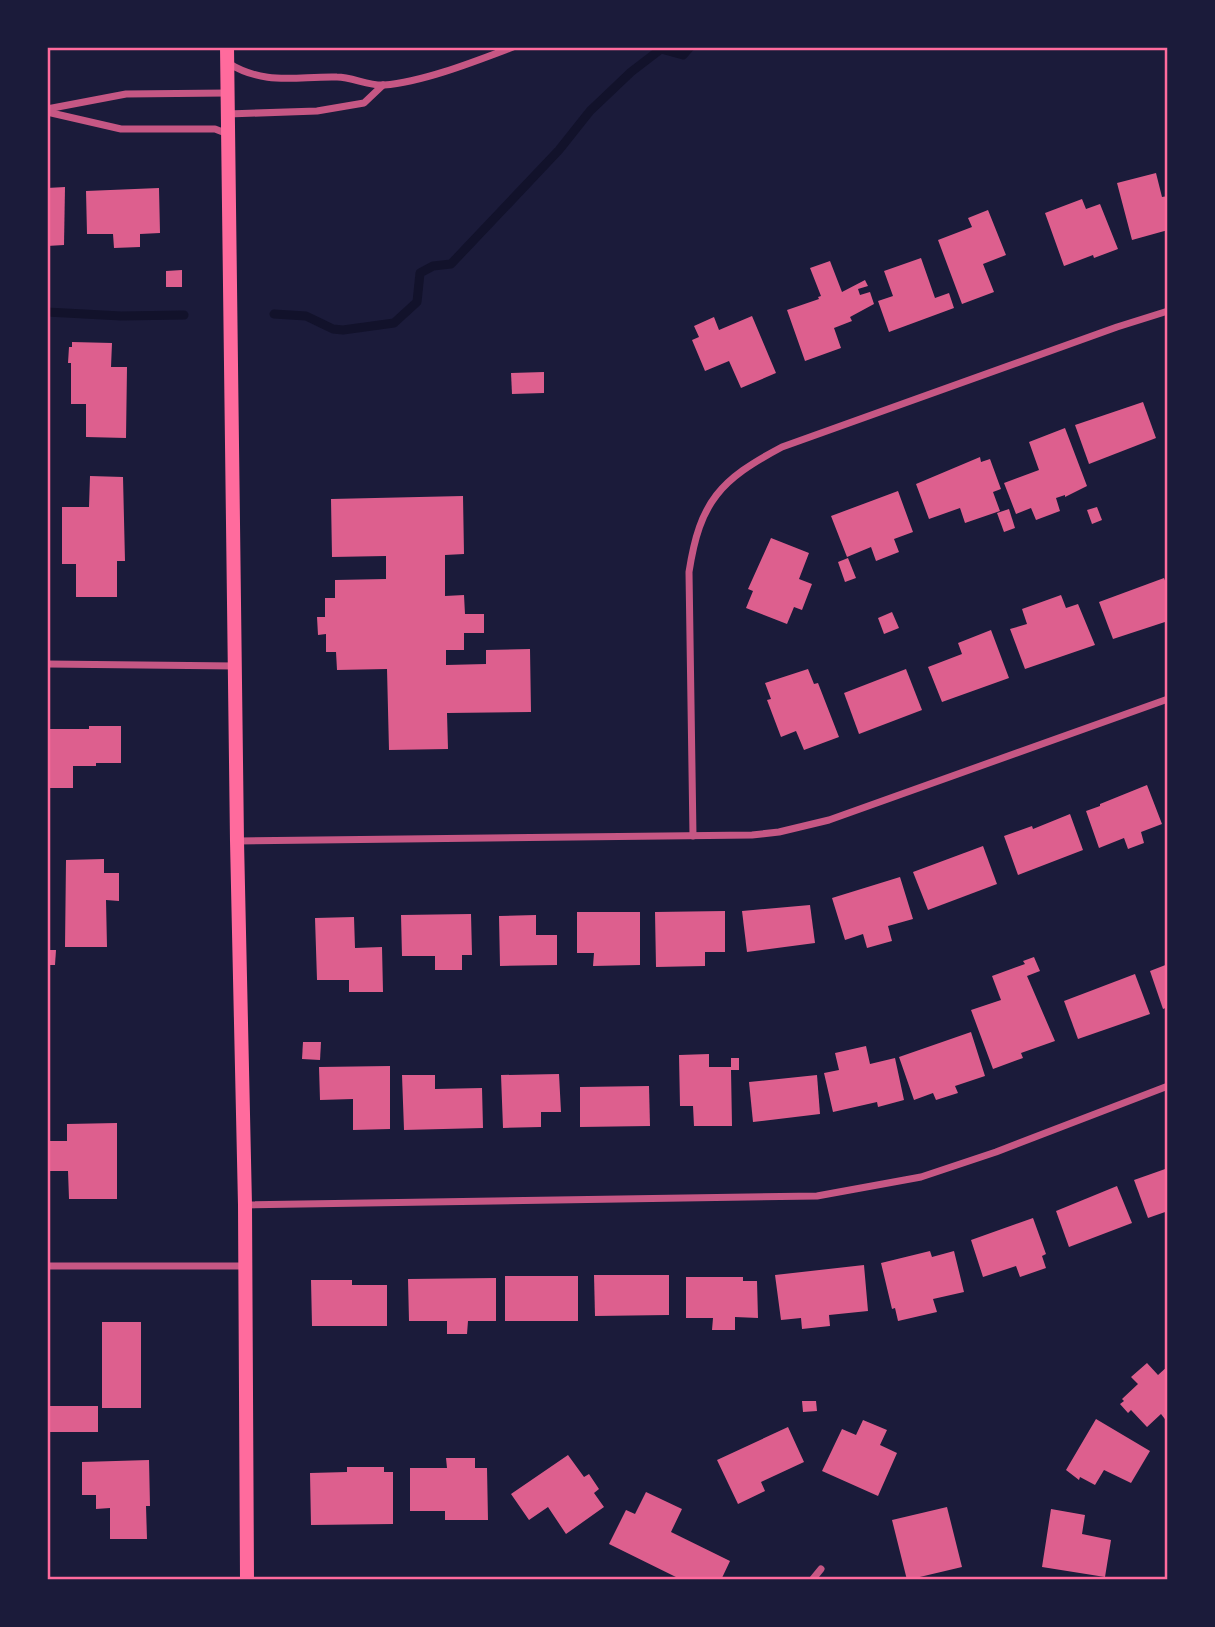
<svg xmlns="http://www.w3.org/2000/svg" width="1215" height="1627" font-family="'Times New Roman',serif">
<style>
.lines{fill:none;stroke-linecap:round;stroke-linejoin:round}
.stream{stroke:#12122b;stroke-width:9}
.building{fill:#dd5f8e}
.minor{stroke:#c65784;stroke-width:7}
.secondary{stroke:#ff6b9d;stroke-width:14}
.neatline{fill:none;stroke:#ff6b9d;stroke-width:2.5}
</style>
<rect width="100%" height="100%" fill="#1b1b3a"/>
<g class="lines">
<g class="stream">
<path d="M47,312l74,4 63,-1"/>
<path d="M274,314l32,2 27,13 10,1 51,-7 23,-21 3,-29 13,-7 18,-2 108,-114 31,-39 41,-39 30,-23 22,6 7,-8"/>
</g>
</g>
<g class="building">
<path d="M1156,173l6,24 6,-1v34l-36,10 -15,-57z"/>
<path d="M65,187l-1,58 -17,1v-58z"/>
<path d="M159,188l1,45 -20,1v13l-26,1 -1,-14h-26l-1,-43z"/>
<path d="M1082,199l4,10 14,-5 18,45 -24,9 -1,-3 -29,11 -19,-53z"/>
<path d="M988,210l18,45 -23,9 11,28 -32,12 -24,-64 34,-13 -4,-9z"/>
<path d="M921,258l14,40 14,-5 5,15 -65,24 -11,-31 15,-5 -9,-25z"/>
<path d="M830,261l12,31 23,-12 3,6 -10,3 2,6 10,-3 4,12 -24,13 2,4 -18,7 7,20 -36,13 -18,-51 32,-11 -1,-2 3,-1 -11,-28z"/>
<path d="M182,270v17h-16v-16z"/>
<path d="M752,316l24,57 -35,15 -12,-27 -24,10 -13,-31 7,-3 -5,-11 20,-9 5,13z"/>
<path d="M72,342l40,1 -1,24h16l-1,71 -40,-1v-33h-15v-41h-3l1,-16h3z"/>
<path d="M544,372v21l-32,1 -1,-21z"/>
<path d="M1143,402l13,36 -67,26 -14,-39z"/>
<path d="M1065,428l22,58 -22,11v-2l-9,3 4,13 -24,9 -5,-12 -15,6 -12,-31 35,-13 -10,-28z"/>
<path d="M980,457l1,5 9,-3 11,30 -8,3 7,19 -35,12 -5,-15 -31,11 -13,-35z"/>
<path d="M90,476l33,1 2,84h-8v36h-41v-33h-14v-57h27z"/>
<path d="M898,491l15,41 -19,7 5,13 -23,9 -5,-14 -24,10 -16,-41z"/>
<path d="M463,496l1,58 -19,1v41l19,-1 1,19h19v19h-20v17h-18v15l40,-1v-14l44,-1 1,63 -84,1 1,36 -59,1 -2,-81 -50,1 -1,-18h-10v-18l-8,1 -1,-18h8v-19h10v-18l51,-1v-23l-54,1 -1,-58z"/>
<path d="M1097,507l5,13 -10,4 -5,-14z"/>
<path d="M1009,509l6,19 -11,4 -7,-19z"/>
<path d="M771,538l38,15 -10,26 13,5 -10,26 -8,-3 -7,17 -41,-16 7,-17 -5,-2z"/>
<path d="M848,558l8,20 -11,4 -7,-20z"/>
<path d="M1164,578l4,10v33l-55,18 -14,-37z"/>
<path d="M1061,595l5,13 12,-4 17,41 -70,24 -15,-40 17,-5 -5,-15z"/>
<path d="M892,612l7,16 -15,6 -6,-16z"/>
<path d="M991,630l18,48 -67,24 -14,-35 34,-13 -4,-11z"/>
<path d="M808,669l6,15 4,-1 21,54 -35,13 -8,-19 -15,6 -14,-37 4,-1 -6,-16z"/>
<path d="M906,669l16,41 -63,24 -15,-41z"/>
<path d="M89,726h32v37h-25v3h-23v22h-26v-59h42z"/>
<path d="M1147,785l15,39 -21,8 3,11 -16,6 -4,-11 -25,10 -13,-37 14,-5v-2z"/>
<path d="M1070,814l13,36 -65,25 -14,-39 28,-10 1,3z"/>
<path d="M983,846l14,38 -69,26 -15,-38z"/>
<path d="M104,859v14h15v28l-13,-1 1,47h-42l1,-87z"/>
<path d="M900,877l13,42 -25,7 4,15 -25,7 -4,-14 -18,6 -13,-42z"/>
<path d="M810,905l5,38 -68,9 -5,-41z"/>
<path d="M725,911v41h-20v14l-49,1 -1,-55z"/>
<path d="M577,912h63v53l-47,1 1,-13h-17z"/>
<path d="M471,914l1,41h-10v15h-27v-14h-33l-1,-41z"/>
<path d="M536,915v20h21v30l-57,1 -1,-50z"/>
<path d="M354,917l1,31 27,-1 1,45h-34v-12h-32l-2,-62z"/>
<path d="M47,950h9l-1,15h-8z"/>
<path d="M1034,957l6,14 -13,5 28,65 -34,12 2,5 -30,11 -22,-59 30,-10 -9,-24 33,-12 -2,-3z"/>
<path d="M1168,964v43l-5,2 -13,-38z"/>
<path d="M1135,974l15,40 -72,25 -14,-38z"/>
<path d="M971,1032l14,44 -30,10 3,7 -22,7 -3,-7 -19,7 -15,-43z"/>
<path d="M303,1042h18l-1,18 -18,-1z"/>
<path d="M866,1046l4,18 25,-6 9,42 -26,7 -1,-5 -44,10 -9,-39 15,-3 -4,-17z"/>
<path d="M709,1054v13h22v-9h8v12h-8l1,56h-38l-1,-20h-13l-1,-51z"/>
<path d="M390,1066v63l-37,1v-31l-33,1 -1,-33z"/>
<path d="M559,1074l2,38h-20v15l-38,1 -2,-53z"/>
<path d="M402,1075h33v14l47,-1 1,40 -79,2z"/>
<path d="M817,1075l3,39 -67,8 -4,-40z"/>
<path d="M649,1086l1,40 -70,1v-40z"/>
<path d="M117,1123v76h-48l-1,-28h-21v-30h20v-17z"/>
<path d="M1168,1168v43l-20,7 -14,-38z"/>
<path d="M1117,1186l15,37 -63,24 -13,-36z"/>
<path d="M1033,1218l13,36 -4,2 4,12 -26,9 -4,-11 -33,11 -12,-37z"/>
<path d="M930,1251l2,6 22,-6 10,41 -31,7 4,13 -39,9 -3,-13 -3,1 -11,-46z"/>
<path d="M864,1265l4,46 -39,4 1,11 -28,3 -1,-11 -20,2 -6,-45z"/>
<path d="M594,1275h75v40l-74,1z"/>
<rect x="505" y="1276" width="73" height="45"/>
<path d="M686,1277h57v4h14l1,37 -23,-1v13h-23l1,-12h-27z"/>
<path d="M496,1278v43h-28l-1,13h-20v-13h-38l-1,-42z"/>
<path d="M311,1280h41v5h35v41h-75z"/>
<rect x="102" y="1322" width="39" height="86"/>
<path d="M1147,1363l11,12 10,-9v57l-7,-9 -14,13 -16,-17 -3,3 -8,-9 4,-3 -2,-2 16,-15 -7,-7z"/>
<path d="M802,1401h14l1,10 -14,1z"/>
<rect x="48" y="1406" width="50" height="26"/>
<path d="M1096,1419l54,32 -19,32 -27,-13 -9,15 -15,-8 -1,3 -13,-10z"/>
<path d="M863,1420l24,10 -7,15 17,8 -19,43 -56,-25 20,-42 14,6z"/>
<path d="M788,1427l16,35 -43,20 4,9 -27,13 -21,-44z"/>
<path d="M568,1455l16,22 5,-3 10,15 -5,4 10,14 -38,27 -18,-27 -19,13 -18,-26z"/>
<path d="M446,1458h29v10h12l1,52h-43v-9h-35v-43h37z"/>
<path d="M149,1460l1,46h-4l1,33h-37v-31l-14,1v-14h-14v-33z"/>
<path d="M347,1467h37v5h9v52l-82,1 -1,-52 37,-1z"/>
<path d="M646,1492l36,17 -11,23 59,29 -9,19h-39l-73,-36 17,-34 9,4z"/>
<path d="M947,1507l15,60 -55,13 -15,-60z"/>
<path d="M1051,1509l34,6 -3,19 29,6 -6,37 -63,-10z"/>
</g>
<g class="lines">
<g class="minor">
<path d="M228,63c37,23 68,13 109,14 15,0 32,9 47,8 39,-3 92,-24 129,-38"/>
<path d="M47,109l79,-15 101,-1"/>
<path d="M47,112l74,17h94l13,5"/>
<path d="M228,114l89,-3 47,-8 19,-18"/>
<path d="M47,664l189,2"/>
<path d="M693,836l-4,-264c11,-71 31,-92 93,-125l335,-120 51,-16"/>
<path d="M237,841l515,-6 27,-3 50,-12 339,-121"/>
<path d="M245,1205l572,-9 104,-19 75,-25 172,-66"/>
<path d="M47,1266h198"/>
<path d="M812,1580l9,-11"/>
</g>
<path class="secondary" d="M227,47l10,794 8,364 2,375"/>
</g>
<rect width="1215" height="1627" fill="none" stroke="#1b1b3a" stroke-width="98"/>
<rect x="49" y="49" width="1117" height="1529" class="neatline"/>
</svg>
